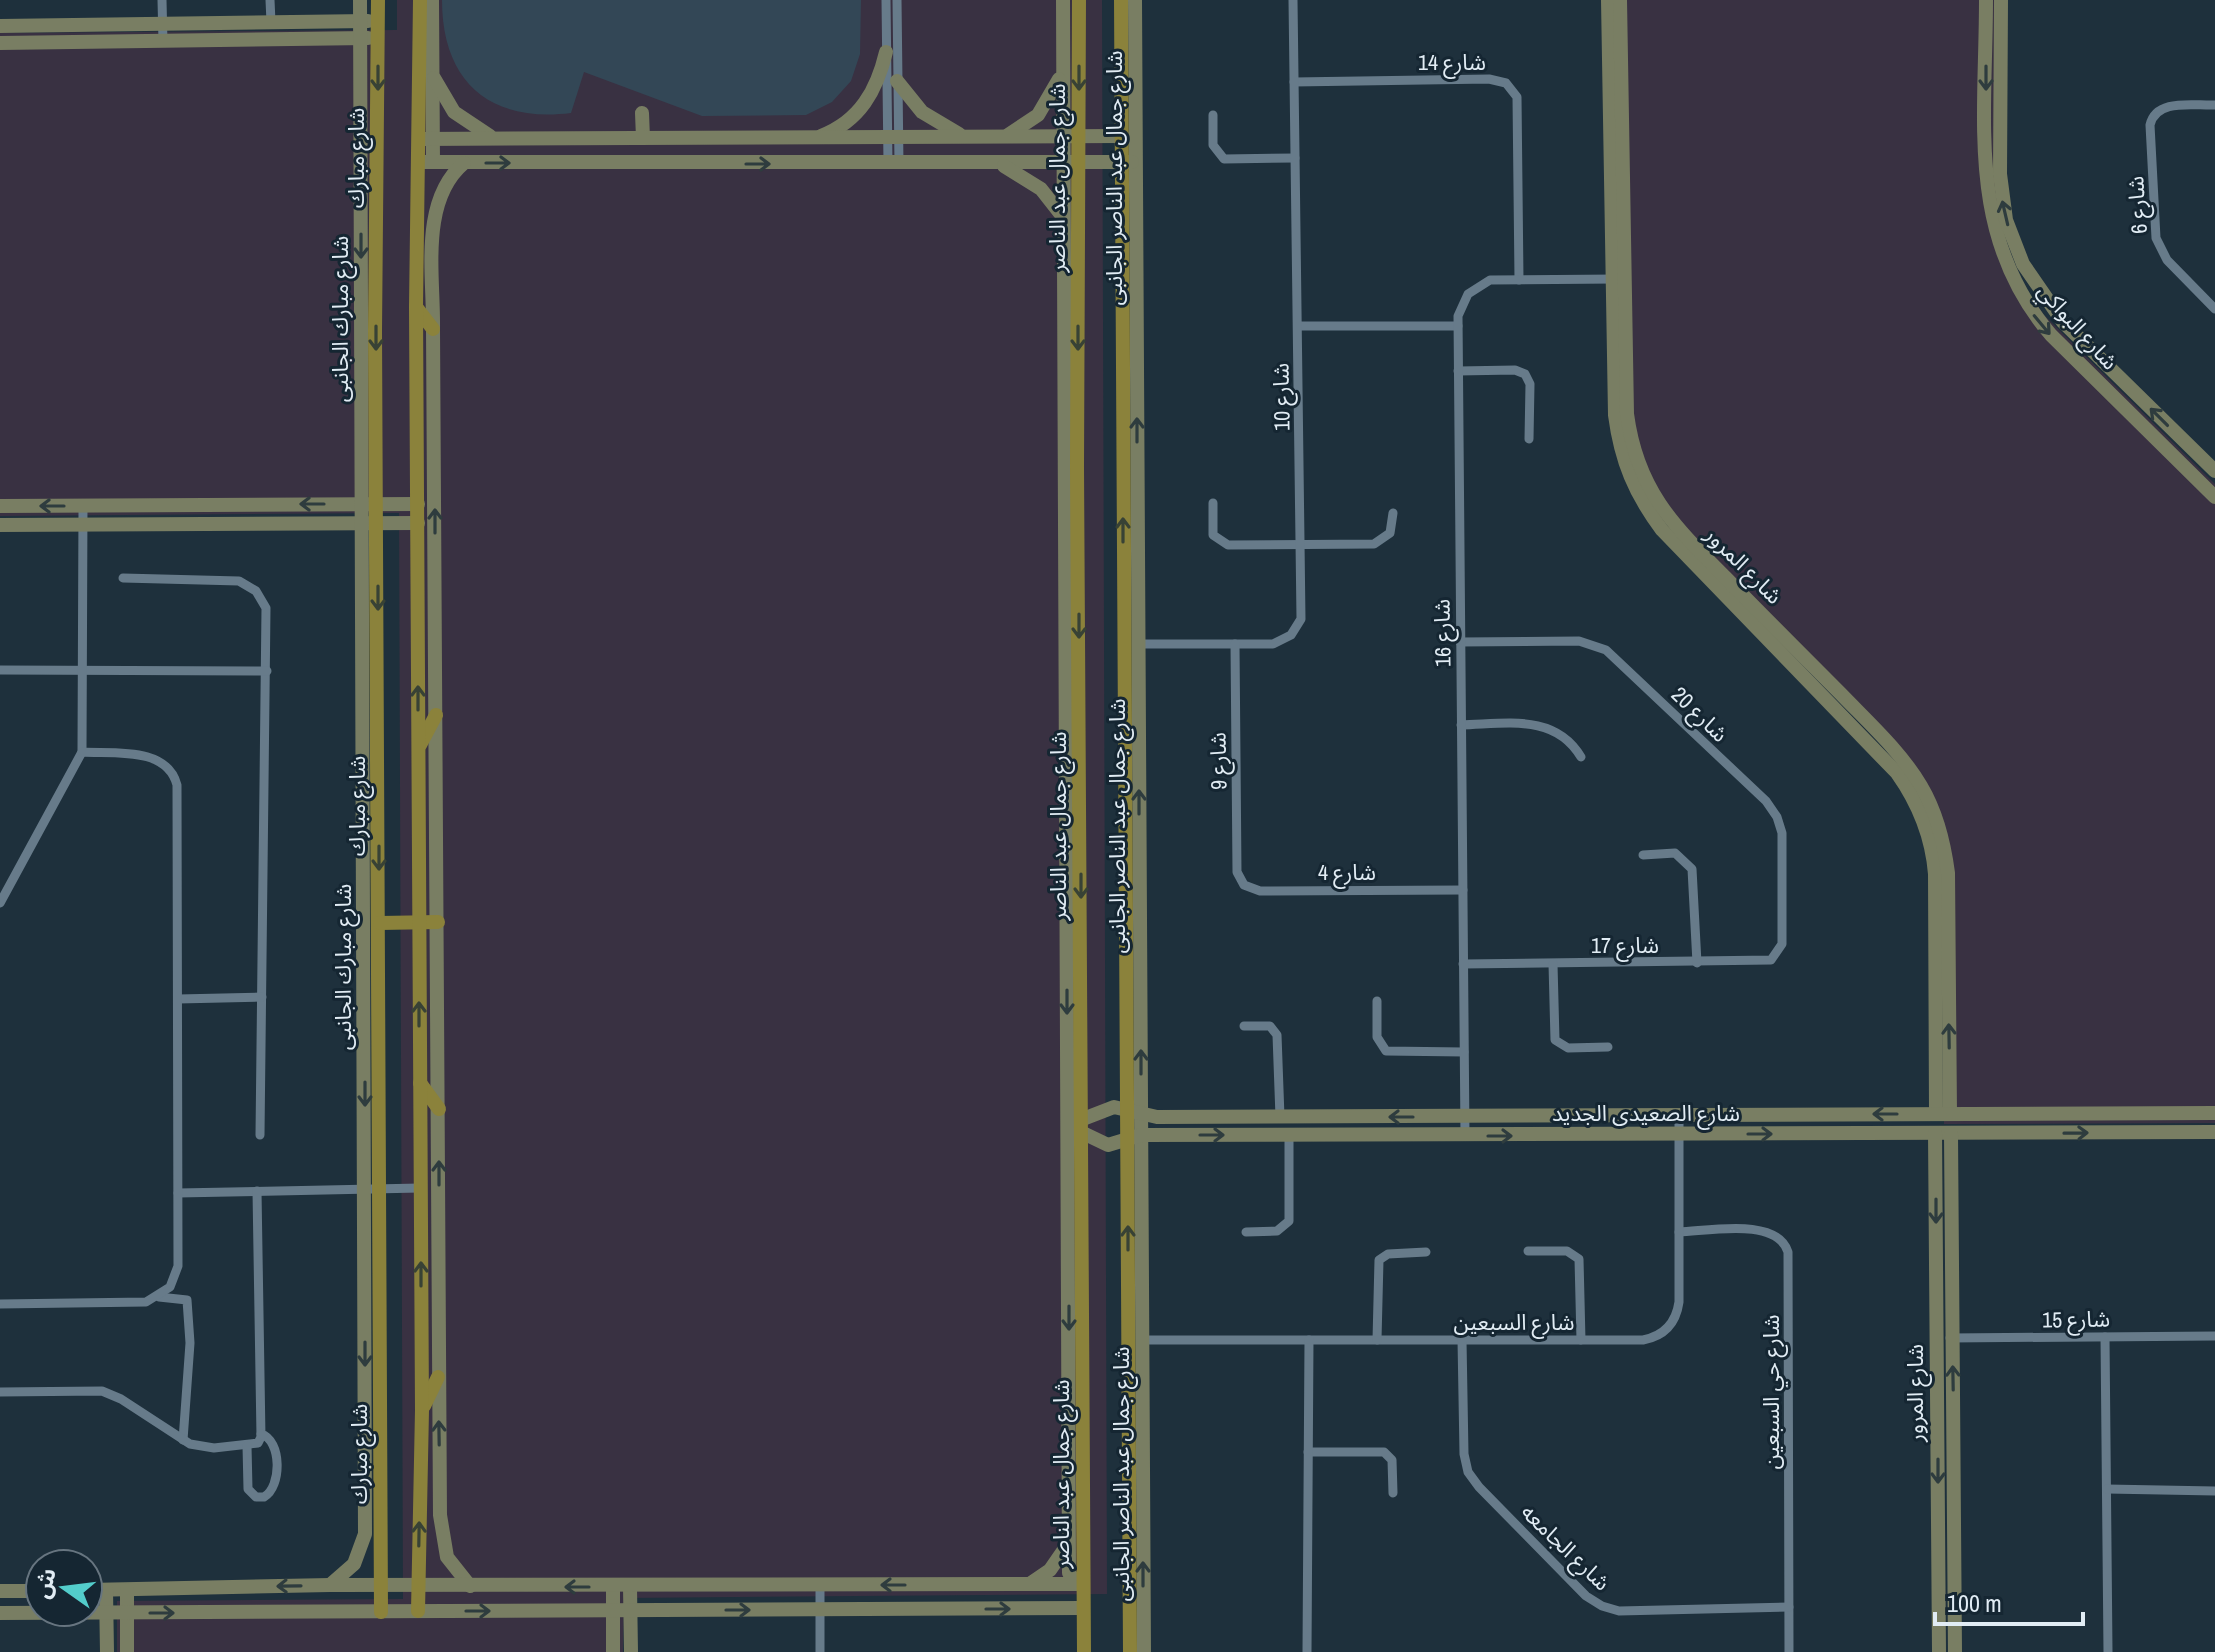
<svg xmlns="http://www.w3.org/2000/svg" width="2215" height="1652" font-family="'Archivo Narrow','Noto Sans Arabic',sans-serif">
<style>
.commercial{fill:#393142}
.green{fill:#334756}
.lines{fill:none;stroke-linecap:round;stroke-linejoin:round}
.street{stroke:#677b8a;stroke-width:9}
.secondary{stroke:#797e63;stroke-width:14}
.primary{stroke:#8b823b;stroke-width:14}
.oneway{stroke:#384235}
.oneway2{stroke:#2e3c3e}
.labels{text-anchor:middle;stroke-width:6;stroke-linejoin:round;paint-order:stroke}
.street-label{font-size:22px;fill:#e1ecf4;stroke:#152632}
</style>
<rect width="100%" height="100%" fill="#1e303c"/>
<g class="commercial">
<path d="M397,0h705l5,1594 -483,4 -1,54h-506v-51l286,-2 -4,-1086 -399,3v-483l397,-3z"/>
<path d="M1613,0h381l2,179 5,51 19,50 24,35 171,169v639l-271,1v-215l-40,-140 -272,-299z"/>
</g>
<path class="green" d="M442,0h419l-1,54 -9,27 -19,21 -26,13 -104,1 -118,-44 -13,41c-81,10 -129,-31 -129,-113z"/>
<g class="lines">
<g class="street">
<path d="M162,0l1,42"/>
<path d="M270,0l1,22"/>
<path d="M886,0l2,164"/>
<path d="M897,0l2,164"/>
<path d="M1294,82l195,-3 17,4 11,14 2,183"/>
<path d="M2215,105c-22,1 -59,-7 -65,20l6,113 11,22 48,49"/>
<path d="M1213,115v30l11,14 71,-1"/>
<path d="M1298,326h160"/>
<path d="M1458,371l57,-1 10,4 5,10 -1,55"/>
<path d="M1213,503v32l15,10 146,-1 16,-11 3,-20"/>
<path d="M123,578l116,3 17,10 10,17 -6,527"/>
<path d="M1460,642l119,-1 27,9 160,151 11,16 5,16v111l-11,16 -308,4"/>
<path d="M1138,644h135l18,-9 10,-16 -8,-619"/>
<path d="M1235,644l2,228 7,13 16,6 203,-1"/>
<path d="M0,670l267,1"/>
<path d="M1461,725c45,-1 94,-12 120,32"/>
<path d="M1643,855l32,-2 17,16 5,94"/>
<path d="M0,903l82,-151 1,-246"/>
<path d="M1553,964l2,76 13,8 40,-1"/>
<path d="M178,999l84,-2"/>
<path d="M1377,1001v36l9,14 78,1"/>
<path d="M1244,1026h26l7,9 3,82"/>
<path d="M1465,1136l-7,-820 10,-22 22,-14 126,-1"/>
<path d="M178,1193l242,-5"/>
<path d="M1246,1232l31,-1 12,-10v-86"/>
<path d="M1679,1232c30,-1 98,-15 109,20l1,400"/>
<path d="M1528,1251h39l12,8 2,81"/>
<path d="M159,1297l28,3 3,43 -7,97"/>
<path d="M0,1304l146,-2 24,-15 8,-21 -1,-481c-10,-39 -64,-31 -95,-33"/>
<path d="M2105,1337l3,315"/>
<path d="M1950,1338l265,-2"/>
<path d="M1142,1340h501c21,-4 33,-17 36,-38v-187"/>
<path d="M1377,1340l2,-80 9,-6 38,-2"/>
<path d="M1462,1340l2,114 4,18 11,15 107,109 16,10 17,5 170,-4"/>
<path d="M0,1392l102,-1 19,8 69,45 24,4 44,-5 3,-6 -4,-246"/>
<path d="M247,1446l1,43 8,8h8c18,-10 18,-57 -3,-63"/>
<path d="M1308,1452h76l8,8 1,33"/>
<path d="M2107,1489l108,2"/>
<path d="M820,1652v-67"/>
<path d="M1307,1652l2,-312"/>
</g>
<g class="secondary">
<path d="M432,0l1,162"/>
<path d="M1063,0l6,1573 5,7 8,2"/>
<path d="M1135,0l9,1652"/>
<path d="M1608,0l7,415c6,46 20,79 47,115l235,243c22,31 35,63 38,101l1,239"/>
<path d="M1620,0l7,414c10,76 46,111 98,163 38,39 77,78 116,117 28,29 60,58 80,92 16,27 23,56 27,87l2,241"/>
<path d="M1986,0c0,121 -20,236 65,335l164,162"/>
<path d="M2001,0l-1,174 6,46 17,44 40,58 152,149"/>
<path d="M0,26l368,-5"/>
<path d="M0,43l368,-5"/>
<path d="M434,78l20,34 36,24"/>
<path d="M897,81l25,31 37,22"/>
<path d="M642,113l1,25"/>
<path d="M1008,135l30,-20 21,-36"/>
<path d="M821,136c39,-15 56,-46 65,-84"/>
<path d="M420,139l701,-3"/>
<path d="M420,162h712"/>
<path d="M464,163c-45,38 -30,113 -31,166l7,1186 7,42 23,29"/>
<path d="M1004,166l37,23 22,28"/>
<path d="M0,506l418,-2"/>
<path d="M0,525l418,-2"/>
<path d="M1083,1119l31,-12 43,10 1058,-4"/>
<path d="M1083,1133l25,12 33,-10 1074,-3"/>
<path d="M1935,1133l4,519"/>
<path d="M1951,1134l4,518"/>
<path d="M1031,1583l19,-13 18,-26"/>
<path d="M330,1585l24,-21 11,-30 -5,-1534"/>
<path d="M613,1587v65"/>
<path d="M630,1587l1,65"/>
<path d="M88,1590l242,-5 752,-1"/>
<path d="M106,1590l1,62"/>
<path d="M127,1590v62"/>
<path d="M0,1591h40"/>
<path d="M0,1613l1083,-5"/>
</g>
<g class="primary">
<path d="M378,0l-3,331 6,1281"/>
<path d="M1079,0l-2,467 7,1185"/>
<path d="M1121,0l9,1652"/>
<path d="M416,307l17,22"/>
<path d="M420,745l16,-30"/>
<path d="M380,923l58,-1"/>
<path d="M420,1083l19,26"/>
<path d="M424,1406l14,-29"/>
<path d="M418,1611l4,-201 -6,-1103 4,-307"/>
</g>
</g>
<defs><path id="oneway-shaft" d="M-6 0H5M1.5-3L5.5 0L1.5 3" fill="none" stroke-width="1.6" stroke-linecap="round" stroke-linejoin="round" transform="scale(2)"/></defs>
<g class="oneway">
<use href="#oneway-shaft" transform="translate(378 78) rotate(90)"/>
<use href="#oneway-shaft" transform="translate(1079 78) rotate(90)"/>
<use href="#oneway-shaft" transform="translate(376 338) rotate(90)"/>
<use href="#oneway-shaft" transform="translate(1078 338) rotate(90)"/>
<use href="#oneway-shaft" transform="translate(1123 530) rotate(-90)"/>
<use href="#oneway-shaft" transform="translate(378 598) rotate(90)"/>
<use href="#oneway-shaft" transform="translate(1079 626) rotate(90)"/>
<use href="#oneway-shaft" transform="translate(418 698) rotate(-90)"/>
<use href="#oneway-shaft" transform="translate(379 858) rotate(90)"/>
<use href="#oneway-shaft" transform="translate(1081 886) rotate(90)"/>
<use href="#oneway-shaft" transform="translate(419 1014) rotate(-90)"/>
<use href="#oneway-shaft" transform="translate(1128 1238) rotate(-90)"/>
<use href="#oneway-shaft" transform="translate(421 1274) rotate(-90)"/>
<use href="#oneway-shaft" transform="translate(419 1534) rotate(-89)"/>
</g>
<g class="oneway2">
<use href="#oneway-shaft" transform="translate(1986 78) rotate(90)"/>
<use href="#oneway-shaft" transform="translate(498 163)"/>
<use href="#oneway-shaft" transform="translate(758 164)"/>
<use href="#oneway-shaft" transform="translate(2005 213) rotate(-103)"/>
<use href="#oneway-shaft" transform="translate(361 246) rotate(90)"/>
<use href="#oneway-shaft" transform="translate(2042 325) rotate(50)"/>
<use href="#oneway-shaft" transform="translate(2159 417) rotate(-135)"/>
<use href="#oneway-shaft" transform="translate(1137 430) rotate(-90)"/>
<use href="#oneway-shaft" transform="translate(312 504) rotate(180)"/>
<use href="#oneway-shaft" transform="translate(52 506) rotate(180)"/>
<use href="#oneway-shaft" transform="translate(435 521) rotate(-90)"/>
<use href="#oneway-shaft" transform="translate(1139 802) rotate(-90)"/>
<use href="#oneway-shaft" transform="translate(1067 1002) rotate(90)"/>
<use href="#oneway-shaft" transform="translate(1949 1036) rotate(-91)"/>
<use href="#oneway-shaft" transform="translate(1141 1062) rotate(-90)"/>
<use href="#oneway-shaft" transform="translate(365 1094) rotate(90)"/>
<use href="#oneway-shaft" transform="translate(1885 1114) rotate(180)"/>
<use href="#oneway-shaft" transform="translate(1401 1117) rotate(180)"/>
<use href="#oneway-shaft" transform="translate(2076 1133) rotate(-1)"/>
<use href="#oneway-shaft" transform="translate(1760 1134)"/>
<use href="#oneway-shaft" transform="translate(1212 1135)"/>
<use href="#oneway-shaft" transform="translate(1500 1136)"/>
<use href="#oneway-shaft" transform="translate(439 1173) rotate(-90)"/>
<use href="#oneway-shaft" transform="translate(1936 1211) rotate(90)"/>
<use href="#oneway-shaft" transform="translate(1069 1318) rotate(90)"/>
<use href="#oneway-shaft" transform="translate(365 1354) rotate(90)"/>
<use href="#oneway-shaft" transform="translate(1953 1378) rotate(-91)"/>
<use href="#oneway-shaft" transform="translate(439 1433) rotate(-91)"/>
<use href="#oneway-shaft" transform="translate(1938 1471) rotate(90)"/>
<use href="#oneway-shaft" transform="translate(1143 1574) rotate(-90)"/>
<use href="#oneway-shaft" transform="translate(893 1585) rotate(180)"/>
<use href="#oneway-shaft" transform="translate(289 1586) rotate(179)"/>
<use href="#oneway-shaft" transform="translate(577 1587) rotate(-180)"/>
<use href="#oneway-shaft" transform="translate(998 1609)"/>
<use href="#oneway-shaft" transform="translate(738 1610)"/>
<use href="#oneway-shaft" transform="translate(478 1611)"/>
<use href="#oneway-shaft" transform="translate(162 1613)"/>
</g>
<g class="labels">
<g class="street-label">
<text x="1452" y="70">شارع 14</text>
<text transform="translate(356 158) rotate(-90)" y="8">شارع مبارك</text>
<text transform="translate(1057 178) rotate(-90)" y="8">شارع جمال عبد الناصر</text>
<text transform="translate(1114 178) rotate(-90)" y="8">شارع جمال عبد الناصر الجانبى</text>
<text transform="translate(2137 205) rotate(-94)" y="8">شارع 6</text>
<text transform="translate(340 319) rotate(-90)" y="8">شارع مبارك الجانبى</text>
<text transform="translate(2078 326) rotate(48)" y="8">شارع البواكي</text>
<text transform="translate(1281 397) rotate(-91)" y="8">شارع 10</text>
<text transform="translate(1744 565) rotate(45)" y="8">شارع المرور</text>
<text transform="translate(1442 633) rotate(-91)" y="8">شارع 16</text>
<text transform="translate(1700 714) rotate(44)" y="8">شارع 20</text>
<text transform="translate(1218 761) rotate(-91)" y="8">شارع 9</text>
<text transform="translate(357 806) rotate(-90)" y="8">شارع مبارك</text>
<text transform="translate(1058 826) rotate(-90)" y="8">شارع جمال عبد الناصر</text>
<text transform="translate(1117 826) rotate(-90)" y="8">شارع جمال عبد الناصر الجانبى</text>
<text x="1347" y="880">شارع 4</text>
<text x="1625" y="953">شارع 17</text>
<text transform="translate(343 967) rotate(-90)" y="8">شارع مبارك الجانبى</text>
<text x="1646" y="1121">شارع الصعيدى الجديد</text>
<text transform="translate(2076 1319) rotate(-1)" y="8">شارع 15</text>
<text x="1514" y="1330">شارع السبعين</text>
<text transform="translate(1771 1392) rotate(-90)" y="8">شارع حي السبعين</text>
<text transform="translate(1915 1393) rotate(-90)" y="8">شارع المرور</text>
<text transform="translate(359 1454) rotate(-90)" y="8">شارع مبارك</text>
<text transform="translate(1061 1474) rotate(-90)" y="8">شارع جمال عبد الناصر</text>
<text transform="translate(1121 1474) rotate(-90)" y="8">شارع جمال عبد الناصر الجانبى</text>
<text transform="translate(1566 1547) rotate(44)" y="8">شارع الجامعه</text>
</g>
</g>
<g transform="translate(64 1588) rotate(284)"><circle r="38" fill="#152632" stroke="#677580" stroke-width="2"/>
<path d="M0-6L14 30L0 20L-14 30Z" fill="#53cdcb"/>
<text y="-12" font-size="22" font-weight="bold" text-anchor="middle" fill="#e1ecf4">ش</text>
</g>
<path d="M1935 1612v12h148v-12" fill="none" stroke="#e1ecf4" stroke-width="4"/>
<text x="1947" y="1612" font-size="24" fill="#e1ecf4" stroke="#152632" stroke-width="6" paint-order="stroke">100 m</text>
</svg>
